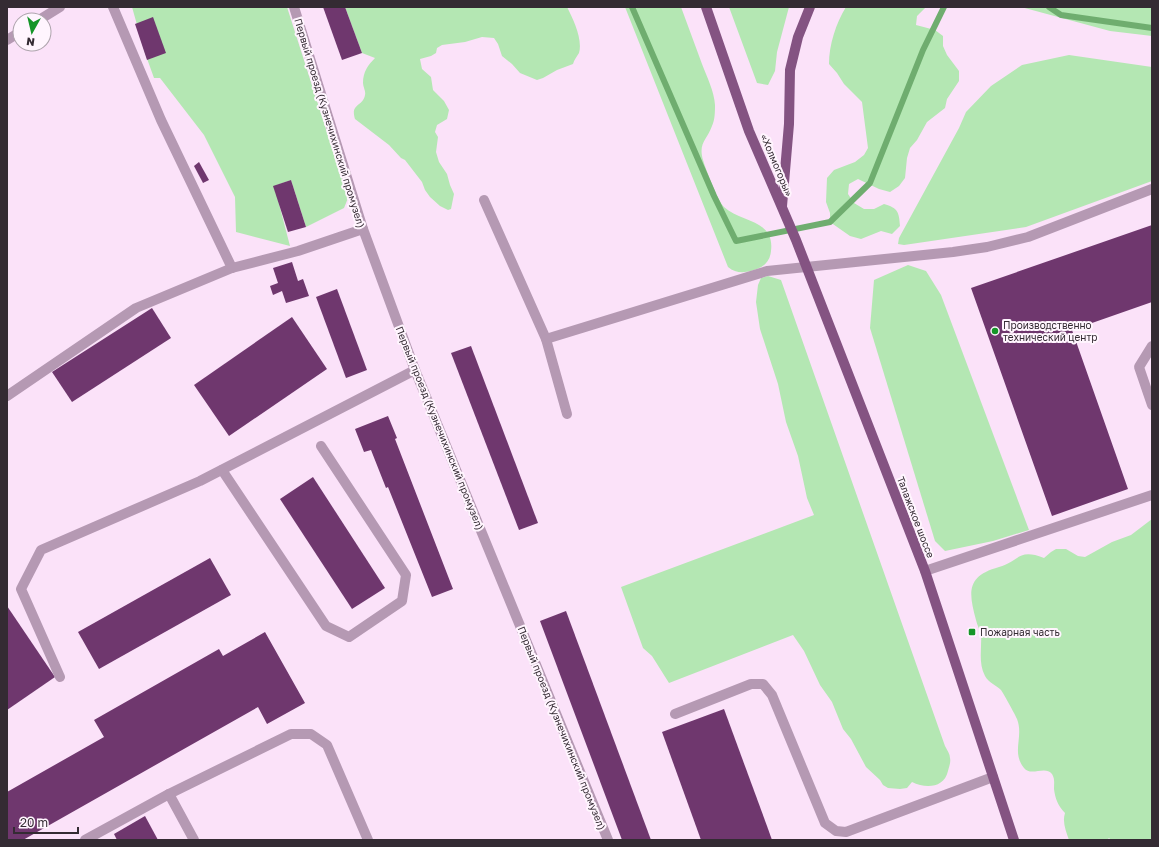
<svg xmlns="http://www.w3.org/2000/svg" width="1159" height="847" font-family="'Golos Text',sans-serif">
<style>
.green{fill:#b4e7b3}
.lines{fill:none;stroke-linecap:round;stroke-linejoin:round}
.stream{stroke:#6fad6f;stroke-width:6}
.building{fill:#6f376e}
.lane{stroke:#b599b3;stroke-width:10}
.street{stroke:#b599b3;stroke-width:10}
.primary{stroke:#845382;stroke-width:10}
.poi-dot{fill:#159528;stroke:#fff5fe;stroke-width:1.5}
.labels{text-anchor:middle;stroke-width:4;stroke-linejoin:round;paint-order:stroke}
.street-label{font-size:10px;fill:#342b33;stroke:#fff5fe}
.poi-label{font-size:10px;fill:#342b33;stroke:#fff5fe;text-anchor:start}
</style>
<rect width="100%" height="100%" fill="#fbe2f9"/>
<g class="green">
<path d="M132,7h155l61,191 -4,10 -38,19 -15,-47 -14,5 2,19 11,42 -54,-14 -1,-35 -31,-62 -44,-57h-6l-9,-25z"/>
<path d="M345,7h222c6,12 16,32 12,46 -2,3 -5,7 -6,11l-16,6 -14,8 -6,2 -17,-7 -8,-9 -10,-8 -4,-12 -4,-6 -12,-1 -17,5 -23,3 -5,3 -1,5 -5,3 -11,3 2,10 9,8 2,13 11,11 5,9 -2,9 -10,6 -2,7 3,5 -2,15 3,10 8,12 3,11 4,9 -3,15 -3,1 -8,-4 -10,-9 -5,-7 -3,-8 -17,-22 -4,-2 -12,-13 -34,-26c-5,-16 8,-12 10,-24 1,-4 -2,-8 -2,-12 0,-11 5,-18 12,-25l-13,-5z"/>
<path d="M625,7h56c7,19 14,38 21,57 5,13 12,27 13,41 0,6 0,15 -3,21 -5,14 -14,17 -9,34 3,10 15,41 21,47 17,16 51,12 47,44 -1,12 -9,17 -20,20 -8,2 -16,2 -23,-4z"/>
<path d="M729,7h60l-12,45 -2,19 -7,14 -11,-2z"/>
<path d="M846,7h80l-9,9 -1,9 19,5 8,6v10l4,9 12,16v10l-12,18 -2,9 -18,14 -10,18 -7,8 -3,10 -2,20 -6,8 -9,6 -11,-3 -21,-10 -9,5 -1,10 6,9 10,6h10l10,-5c14,4 15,8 16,22l-8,8 -11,-3 -20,8 -11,-3 -20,-14v-9l-4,-11 1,-24 7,-8 21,-8 9,-7 4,-7 -6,-46 -18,-18 -7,-11 -8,-9c0,-19 7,-41 17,-57z"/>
<path d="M1021,7h131v29l-42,-5z"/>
<path d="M1069,55l83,12v114l-126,46 -122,18 -6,-1 1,-6 60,-110 7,-16 25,-26 31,-21z"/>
<path d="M908,265l18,6 15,24 88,235 -36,11 -48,10 -10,-10 -65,-213 4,-48z"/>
<path d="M768,276l13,4 164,466c2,4 5,8 5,12 1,4 -1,9 -2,13 -4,17 -22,18 -36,11l-5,6 -7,1 -12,-1 -5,-3 -3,-5 -14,-13 -15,-28 -8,-10 -11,-27 -12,-17 -16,-34 -11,-16 -124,48 -17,-27 -9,-8 -22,-61 193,-72 -7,-17 -9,-42 -12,-34 -8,-38 -18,-55 -4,-27 2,-17 3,-7z"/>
<path d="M1152,519v321h-41l-2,-2 -2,2h-38c-3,-9 -7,-18 -4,-27 -7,-7 -10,-15 -11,-24 0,-6 1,-10 -2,-15 -7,-9 -21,3 -28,-6 -13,-16 0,-31 -7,-49 -1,-3 -15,-28 -16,-29 -5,-5 -12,-7 -16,-14 -7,-13 -3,-28 -4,-41 -1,-5 -4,-10 -5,-15 -8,-29 -9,-44 23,-53 21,-6 19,-19 45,-9l7,-6 5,-3h10l12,7 7,1 27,-15 19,-7z"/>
</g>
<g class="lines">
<g class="stream">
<path d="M632,7l82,189 22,45 94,-19 40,-39 53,-133 21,-43"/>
<path d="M1049,7l12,8 91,13"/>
</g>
</g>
<g class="building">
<path d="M323,7h22l17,46 -20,7z"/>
<path d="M153,17l13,36 -19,7 -12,-36z"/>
<path d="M199,162l10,18 -6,3 -9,-17z"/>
<path d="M291,180l15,47 -18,5 -15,-46z"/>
<path d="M1152,225v77l-80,28 56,159 -76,27 -81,-228z"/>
<path d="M292,262l6,19 5,-2 6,17 -23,7 -4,-12 -9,4 -3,-9 8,-3 -5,-15z"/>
<path d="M337,289l30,81 -21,8 -30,-81z"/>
<path d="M152,308l19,30 -99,64 -20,-30z"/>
<path d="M292,317l35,52 -98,67 -35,-51z"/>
<path d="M471,346l67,177 -19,7 -68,-177z"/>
<path d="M388,416l9,22 -2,1 58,150 -21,8 -44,-110 -2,1 -15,-38 -7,2 -9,-23z"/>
<path d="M313,477l72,111 -33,21 -72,-110z"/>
<path d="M210,558l21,37 -132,74 -21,-37z"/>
<path d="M7,606l48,71 -48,33z"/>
<path d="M566,611l85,229h-29l-82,-219z"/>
<path d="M265,632l40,71 -38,21 -9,-17 -235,133h-16v-48l97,-55 -10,-17 125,-71 4,7z"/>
<path d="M724,709l43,117 5,14h-71l-39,-108z"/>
<path d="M145,816l13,24h-41l-3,-6z"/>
</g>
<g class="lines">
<g class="lane">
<path d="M113,7l48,113 71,148"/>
<path d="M39,20l21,-13"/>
<path d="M7,40l13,-8"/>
<path d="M484,200l62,139 221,-68 186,-19 34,-5 41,-10 124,-48"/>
<path d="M546,339l21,75"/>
<path d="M1152,346l-13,21 13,38"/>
<path d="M7,396l129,-88 96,-40 66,-17 65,-22"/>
<path d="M222,470l104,156 23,11 53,-36 4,-26 -85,-129"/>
<path d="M925,571l227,-76"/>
<path d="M60,677l-39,-88 20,-39 159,-69 215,-111"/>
<path d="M675,714l76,-30h12l9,11 53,128 11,8 10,1 147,-55"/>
<path d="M169,794l25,46"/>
<path d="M85,840l84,-46 122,-60h20l16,11 41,95"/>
</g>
<path class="street" d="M294,7l69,222 52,141 193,470"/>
<g class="primary">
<path d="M706,7l43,124 47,109 129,331 89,269"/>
<path d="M782,206l7,-82 1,-54 8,-33 12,-30"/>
</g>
</g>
<g class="poi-dot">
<circle cx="995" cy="331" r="4"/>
<rect x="968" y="628" width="8" height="8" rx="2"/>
</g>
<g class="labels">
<g class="street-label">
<text transform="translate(330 123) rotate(73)" y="4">Первый проезд (Кузнечихинский промузел)</text>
<text transform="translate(777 165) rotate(67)" y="4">«Холмогоры»</text>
<text transform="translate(440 428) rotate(68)" y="4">Первый проезд (Кузнечихинский промузел)</text>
<text transform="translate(916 517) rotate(69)" y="4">Талажское шоссе</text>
<text transform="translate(562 728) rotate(68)" y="4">Первый проезд (Кузнечихинский промузел)</text>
</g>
<g class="poi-label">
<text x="1003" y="329">Производственно<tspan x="1003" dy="12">технический центр</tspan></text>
<text x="980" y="636">Пожарная часть</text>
</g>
</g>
<rect width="1159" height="847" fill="none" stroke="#342b33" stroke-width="16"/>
<g transform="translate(32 32) rotate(188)"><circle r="19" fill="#fff5fe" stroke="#aea4ad"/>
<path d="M0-3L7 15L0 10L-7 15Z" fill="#159528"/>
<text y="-6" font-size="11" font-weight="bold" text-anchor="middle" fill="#342b33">N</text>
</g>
<path d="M14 827v6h64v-6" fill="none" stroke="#342b33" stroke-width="2"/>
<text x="20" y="827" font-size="12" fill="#342b33" stroke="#fff5fe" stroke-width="3" paint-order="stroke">20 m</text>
</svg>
